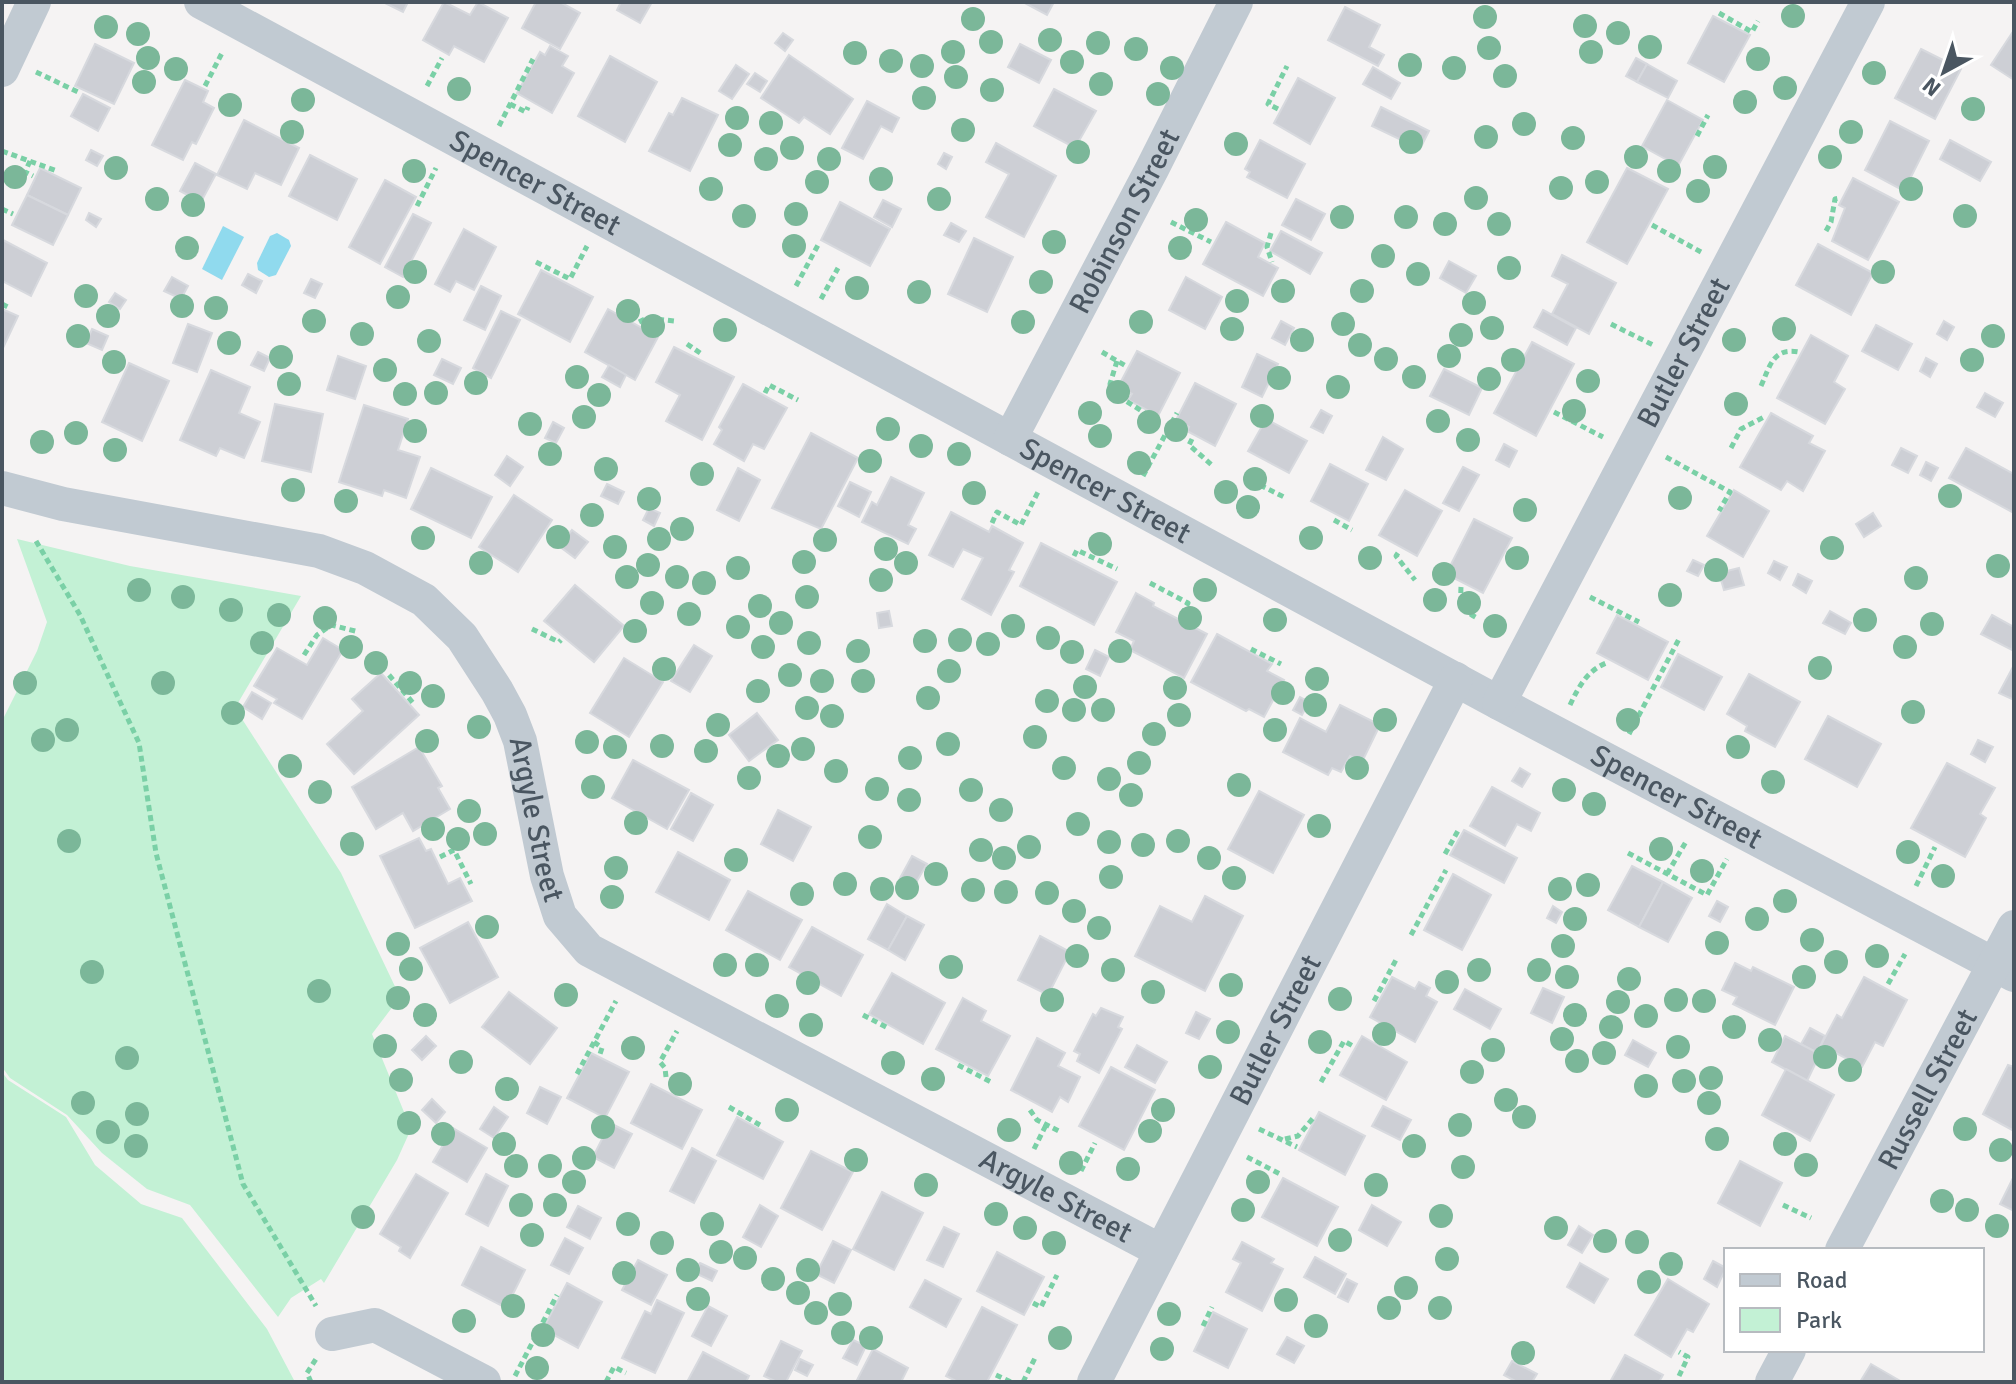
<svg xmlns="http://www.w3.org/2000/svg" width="2016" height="1384" font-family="Signika,sans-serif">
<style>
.green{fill:#c3f1d5}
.water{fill:#90daee}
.building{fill:#cdcfd5;stroke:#d7d9de;stroke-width:2}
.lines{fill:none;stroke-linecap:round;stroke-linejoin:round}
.path{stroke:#7ad0a6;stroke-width:5;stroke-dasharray:6 4;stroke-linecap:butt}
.minor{stroke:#c1cad2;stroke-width:34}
.tree{fill:#7bb799}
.labels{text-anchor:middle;stroke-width:7;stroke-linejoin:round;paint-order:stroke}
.street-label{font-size:30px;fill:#4a5661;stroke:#fff}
</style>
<rect width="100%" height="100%" fill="#f5f3f3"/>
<g class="green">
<path d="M17,539l113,27 171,30 -66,112 106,165 59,124 -28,37 39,95 -14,31 -73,123 -3,-4 -30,19 -13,19 -88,-112 -43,-16 -45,-36 -35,-38 -57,-37 -8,-11v-346l35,-70 10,-29z"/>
<path d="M2,1072l6,8 58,37 29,48 46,39 41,14 85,111 28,53h-293z"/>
</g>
<g class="water">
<path d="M223,226l21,11 -22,43 -20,-11z"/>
<path d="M277,233l12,7 2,6 -15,29 -7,2 -11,-7 -1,-7 13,-27z"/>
</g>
<g class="building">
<path d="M383,2h25l-5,10z"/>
<path d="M444,2l26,13 8,-13 30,16 -24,44 -30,-16 -5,9 -26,-15z"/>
<path d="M536,2h24l20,11 -20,36 -38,-21z"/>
<path d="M621,2h31l-12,21 -23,-13z"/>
<path d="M1023,2h31l-7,13z"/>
<path d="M1345,7l35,18 -11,22 15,8 -6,11 -50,-26z"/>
<path d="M1713,16l37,19 -26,47 -36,-19z"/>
<path d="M783,33l10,7 -8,11 -10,-8z"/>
<path d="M2012,33l2,2v45l-23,-15z"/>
<path d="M95,44l39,19 -20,41 -39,-18z"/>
<path d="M1020,44l31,16 -12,23 -31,-16z"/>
<path d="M550,46l18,10 -6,10 12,7 -22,40 -35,-20 23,-41 5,3z"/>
<path d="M1921,49l40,20 -26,50 -40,-21z"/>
<path d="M789,55l64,44 -23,35 -26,-17 -5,6 -38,-25z"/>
<path d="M610,56l47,26 -32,60 -47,-26z"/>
<path d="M1636,58l11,6 -10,18 -11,-6z"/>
<path d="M1647,64l30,17 -9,17 -31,-16z"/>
<path d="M736,65l13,9 -17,25 -13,-8z"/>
<path d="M1373,67l27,16 -9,16 -28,-15z"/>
<path d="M755,73l12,8 -7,11 -13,-8z"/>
<path d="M1298,78l37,20 -25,46 -36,-21z"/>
<path d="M185,80l23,11 -5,11 11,6 -18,36 -4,-2 -9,18 -31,-15z"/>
<path d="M1054,89l42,22 -21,37 -41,-22z"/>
<path d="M83,94l27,14 -12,23 -27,-15z"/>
<path d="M682,98l36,17 -28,56 -41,-20 20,-38 4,2z"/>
<path d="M1667,100l36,20 -25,46 -36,-20z"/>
<path d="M867,101l32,17 -7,14 -11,-6 -18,33 -21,-11z"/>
<path d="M1381,107l48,24 -9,18 -48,-23z"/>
<path d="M244,120l55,28 -18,37 -26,-12 -8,16 -30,-14z"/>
<path d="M1890,121l39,20 -25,50 -39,-21z"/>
<path d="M1260,140l45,24 -18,34 -40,-21 3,-5 -5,-3z"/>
<path d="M1950,140l41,22 -11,19 -40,-22z"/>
<path d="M996,143l60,33 -32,61 -38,-20 23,-43 -23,-12z"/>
<path d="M91,150l12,6 -6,10 -11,-6z"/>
<path d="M944,153l8,4 -6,12 -8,-5z"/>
<path d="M310,155l47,24 -20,41 -48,-24z"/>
<path d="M195,163l21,11 -15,28 -21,-11z"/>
<path d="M40,168l41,20 -13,27 -41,-20z"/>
<path d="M1627,168l41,21 -41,75 -40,-22z"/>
<path d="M1853,178l46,24 -31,58 -36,-19 13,-33 -6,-3z"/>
<path d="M385,180l31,17 -36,67 -31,-17z"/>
<path d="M27,195l41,20 -15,30 -41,-20z"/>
<path d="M1296,199l29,15 -14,26 -29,-15z"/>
<path d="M883,200l18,9 -9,18 -18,-10z"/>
<path d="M840,202l50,27 -20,37 -49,-26z"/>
<path d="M89,213l12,6 -5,8 -10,-7z"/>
<path d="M413,214l18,9 -28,54 -18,-10z"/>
<path d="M1226,222l39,21 -7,14 20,11 -15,28 -60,-32z"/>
<path d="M951,223l15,8 -7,11 -15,-7z"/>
<path d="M464,229l32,18 -22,43 -18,-9 -6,11 -15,-8z"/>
<path d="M1281,231l41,22 -12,21 -40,-23z"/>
<path d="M974,238l39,19 -26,55 -39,-18z"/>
<path d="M3,240l44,23 -16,33 -29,-15z"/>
<path d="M1818,244l55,29 -22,42 -55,-30z"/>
<path d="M1562,255l54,28 -27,51 -37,-20 16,-30 -16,-8z"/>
<path d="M1449,261l27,15 -10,17 -26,-15z"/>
<path d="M541,270l52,27 -23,45 -52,-28z"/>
<path d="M248,274l14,7 -6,12 -14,-8z"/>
<path d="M172,277l16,9 -7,13 -17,-8z"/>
<path d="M1186,277l36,20 -17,32 -36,-19z"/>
<path d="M311,279l11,5 -7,14 -11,-5z"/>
<path d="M481,286l20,10 -16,34 -21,-10z"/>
<path d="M115,293l11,7 -6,9 -11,-7z"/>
<path d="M2,309l16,7 -16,34z"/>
<path d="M608,309l50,28 -23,43 -50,-28z"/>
<path d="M1543,310l33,18 -9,17 -33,-18z"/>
<path d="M501,311l19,9 -29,58 -18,-10z"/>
<path d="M1281,321l13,7 -9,17 -13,-7z"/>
<path d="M1944,321l10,6 -7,13 -10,-6z"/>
<path d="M188,324l24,9 -15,39 -24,-9z"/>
<path d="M1876,325l36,19 -14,26 -36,-19z"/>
<path d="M92,329l16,7 -6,14 -16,-7z"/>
<path d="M1811,335l37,21 -14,26 11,7 -20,35 -48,-26z"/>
<path d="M1532,342l42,22 -38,72 -42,-23z"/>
<path d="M674,347l60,30 -32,63 -36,-19 14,-26 -24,-13z"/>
<path d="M1137,351l43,22 -22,43 -30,-16 4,-6 -14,-7z"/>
<path d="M258,352l12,6 -6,13 -13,-6z"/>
<path d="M1257,354l21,10 -16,33 -20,-10z"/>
<path d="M338,356l28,10 -11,33 -28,-9z"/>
<path d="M1926,358l11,6 -7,13 -10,-6z"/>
<path d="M442,359l19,9 -8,16 -19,-9z"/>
<path d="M129,363l40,18 -27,60 -40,-19z"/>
<path d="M609,365l17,10 -6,12 -18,-10z"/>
<path d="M1444,369l38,19 -13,27 -39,-19z"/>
<path d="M211,370l39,17 -11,26 21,9 -16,36 -24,-10 -4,8 -36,-16z"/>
<path d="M1195,383l41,21 -21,42 -28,-15 2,-4 -13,-7z"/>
<path d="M743,384l44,24 -23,41 -11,-5 -9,17 -30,-17 8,-14 -3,-3z"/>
<path d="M1985,393l18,10 -8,14 -18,-10z"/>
<path d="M275,404l48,10 -12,58 -49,-11z"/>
<path d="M364,405l44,14 -10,31 22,7 -14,41 -22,-8 -2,6 -43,-14z"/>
<path d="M1321,410l11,6 -9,17 -12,-6z"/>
<path d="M1771,413l42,23 -4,7 16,8 -22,40 -16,-10 -6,9 -41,-23z"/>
<path d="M1266,419l41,22 -18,32 -41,-22z"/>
<path d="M553,422l11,6 -8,15 -11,-5z"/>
<path d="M811,433l47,25 -37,71 -49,-21z"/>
<path d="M1383,437l20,12 -17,31 -20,-10z"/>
<path d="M1504,444l13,7 -8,16 -13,-7z"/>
<path d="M1901,448l16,8 -9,17 -16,-8z"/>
<path d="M1966,448l48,26v39l-65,-35z"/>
<path d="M507,456l16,11 -13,19 -15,-11z"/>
<path d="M1926,462l12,6 -7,13 -11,-6z"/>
<path d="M1330,464l38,20 -19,37 -38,-20z"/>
<path d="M1463,467l16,8 -20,36 -16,-8z"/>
<path d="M431,468l61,29 -21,41 -60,-29z"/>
<path d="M738,468l22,12 -21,41 -22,-11z"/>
<path d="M891,477l33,16 -16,32 8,4 -8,15 -46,-22 10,-20 5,3z"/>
<path d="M850,482l21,10 -12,25 -21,-11z"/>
<path d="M607,484l17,8 -6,12 -17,-8z"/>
<path d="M1405,490l37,21 -25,45 -38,-21z"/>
<path d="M1734,490l35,21 -26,46 -36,-21z"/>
<path d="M514,495l38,25 -34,52 -39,-25z"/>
<path d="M649,508l11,5 -6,13 -11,-6z"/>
<path d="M951,512l38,20 3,-6 31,17 -14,27 5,2 -23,43 -29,-16 21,-41 -20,-9 -10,18 -24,-12z"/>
<path d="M1873,513l8,13 -17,11 -8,-13z"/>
<path d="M1474,519l38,19 -29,55 -37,-19z"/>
<path d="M572,530l16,12 -13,16 -16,-12z"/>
<path d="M1041,543l76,39 -23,43 -74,-39z"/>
<path d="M1693,560l11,5 -6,11 -11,-5z"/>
<path d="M1774,561l13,6 -7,13 -12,-7z"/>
<path d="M1739,568l5,17 -20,5 -5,-17z"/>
<path d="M1798,574l14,7 -6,12 -13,-8z"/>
<path d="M575,585l49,41 -30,36 -50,-41z"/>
<path d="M1136,593l18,10 -1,3 54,28 -23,44 -54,-28 4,-9 -18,-9z"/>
<path d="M889,611l3,15 -13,2 -2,-15z"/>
<path d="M1830,611l21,12 -6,11 -22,-11z"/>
<path d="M1617,615l51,27 -20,38 -51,-27z"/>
<path d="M1992,615l22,12 -2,23 -31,-16z"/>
<path d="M1217,634l55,30 -5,7 17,9 -20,37 -15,-8 -3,2 -55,-29z"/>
<path d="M323,638l20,12 -41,69 -28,-16 3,-4 -23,-13 23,-38 30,17z"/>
<path d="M694,645l18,11 -22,36 -19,-11z"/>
<path d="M1095,650l14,7 -9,19 -14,-7z"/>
<path d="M1678,654l44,23 -18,33 -43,-23z"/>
<path d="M624,658l39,24 -34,55 -39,-24z"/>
<path d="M2014,665v35l-15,-7z"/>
<path d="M381,673l38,42 -65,59 -27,-30 36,-33 -11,-12z"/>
<path d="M1749,674l51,28 -25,45 -30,-16 2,-5 -20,-12z"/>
<path d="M252,692l19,11 -9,16 -19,-12z"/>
<path d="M1300,697l9,5 -7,13 -9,-5z"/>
<path d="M1340,705l40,20 -18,37 -12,-6 -9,16 -9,-4 -4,7 -45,-23 17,-34 26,14z"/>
<path d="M757,713l21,27 -29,21 -20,-26z"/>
<path d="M1828,716l53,28 -24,43 -52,-28z"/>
<path d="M1978,740l15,7 -8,15 -14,-8z"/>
<path d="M419,747l23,39 -4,2 12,21 -37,22 -10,-18 -27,16 -24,-42z"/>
<path d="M633,760l56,30 -22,39 -55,-31z"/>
<path d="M1947,763l48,25 -15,26 6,4 -21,39 -54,-29z"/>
<path d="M1520,768l10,6 -8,13 -10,-6z"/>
<path d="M1492,787l48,26 -9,18 -14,-7 -12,22 -35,-20z"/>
<path d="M1259,791l45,24 -31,58 -45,-24z"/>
<path d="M691,793l22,12 -20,36 -22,-12z"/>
<path d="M778,810l33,17 -18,34 -32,-17z"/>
<path d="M1464,830l53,28 -13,25 -54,-28z"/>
<path d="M419,838l7,13 5,-2 17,35 12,-6 12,23 -57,27 -35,-72z"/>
<path d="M678,852l52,28 -21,40 -53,-28z"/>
<path d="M912,856l15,8 -13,22 -14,-8z"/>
<path d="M1632,866l31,16 -24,45 -31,-17z"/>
<path d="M1453,874l38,21 -29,55 -38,-20z"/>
<path d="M1663,882l29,16 -24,44 -29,-15z"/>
<path d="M748,891l54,29 -22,40 -54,-30z"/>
<path d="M1205,896l38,20 -38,75 -70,-35 25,-50 32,16z"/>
<path d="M1717,901l11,6 -8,15 -11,-6z"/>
<path d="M887,904l20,12 -19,34 -20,-11z"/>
<path d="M1553,906l9,6 -6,11 -9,-5z"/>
<path d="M907,916l17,9 -19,35 -17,-10z"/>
<path d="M468,922l30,55 -48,26 -30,-55z"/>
<path d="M812,927l51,28 -22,41 -52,-29z"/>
<path d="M1040,936l30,16 -22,43 -30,-15z"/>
<path d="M1735,963l16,8 2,-4 41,20 -19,38 -42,-21 4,-7 -15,-7z"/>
<path d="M892,973l53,30 -22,41 -54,-30z"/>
<path d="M1392,977l23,12 4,-7 11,6 -4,8 11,6 -22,40 -45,-25z"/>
<path d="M1864,977l43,23 -24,46 -8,-4 -13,25 -41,-22 16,-30 5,3z"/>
<path d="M1543,988l21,9 -12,26 -21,-10z"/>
<path d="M1465,989l36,20 -11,20 -36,-20z"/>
<path d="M509,992l48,36 -27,36 -48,-37z"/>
<path d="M963,998l23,13 -5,10 29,15 -22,40 -52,-27z"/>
<path d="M1101,1008l22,9 -5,10 4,2 -23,44 -22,-12 3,-7 -6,-3 19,-37 3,2z"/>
<path d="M1196,1012l14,7 -11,20 -13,-6z"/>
<path d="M1810,1028l15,8 -8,17 -16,-9z"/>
<path d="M426,1036l10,10 -14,14 -10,-10z"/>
<path d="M1362,1036l45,26 -21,38 -46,-25z"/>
<path d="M1785,1036l35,18 -13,27 -35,-19z"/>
<path d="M1037,1038l28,15 -7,13 22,11 -12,25 -8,-5 -8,15 -41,-22z"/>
<path d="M1633,1040l23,13 -8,14 -23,-12z"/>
<path d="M1137,1045l30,17 -12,21 -30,-16z"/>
<path d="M591,1053l38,19 -24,46 -38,-20z"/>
<path d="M2008,1065l6,2v64l-31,-17z"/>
<path d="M1111,1067l44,23 -31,60 -45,-24z"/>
<path d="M1786,1069l48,26 -24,46 -48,-26z"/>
<path d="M651,1084l51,26 -20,39 -51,-26z"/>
<path d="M540,1087l21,10 -14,27 -20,-11z"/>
<path d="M432,1099l13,13 -9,11 -14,-13z"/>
<path d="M1383,1106l28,14 -11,20 -28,-14z"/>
<path d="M494,1107l14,10 -14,21 -14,-9z"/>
<path d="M1319,1112l46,24 -20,39 -46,-25z"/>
<path d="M737,1117l46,25 -20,37 -46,-24z"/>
<path d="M610,1123l22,11 -18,34 -21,-11z"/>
<path d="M453,1128l34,20 -20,34 -34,-20z"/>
<path d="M692,1148l24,13 -22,42 -24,-12z"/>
<path d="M811,1151l42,21 -31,58 -41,-22z"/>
<path d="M1740,1161l42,22 -22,43 -42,-23z"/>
<path d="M416,1174l32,19 -38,65 -11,-7 2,-4 -21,-13z"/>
<path d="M486,1174l22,12 -20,40 -22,-12z"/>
<path d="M2014,1176v35l-14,-7z"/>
<path d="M1283,1178l55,29 -21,39 -55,-29z"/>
<path d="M882,1192l41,21 -29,57 -41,-21z"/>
<path d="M760,1205l18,11 -17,31 -18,-10z"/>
<path d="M1372,1205l29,17 -14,24 -28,-16z"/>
<path d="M578,1206l23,12 -11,21 -23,-12z"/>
<path d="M1579,1226l14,9 -11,18 -14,-8z"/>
<path d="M944,1227l15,7 -16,33 -16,-7z"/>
<path d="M565,1238l18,10 -14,26 -18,-9z"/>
<path d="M833,1241l18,9 -17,33 -18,-9z"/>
<path d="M1242,1242l32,17 -3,4 12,6 -21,42 -36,-19 15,-29 -8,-4z"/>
<path d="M481,1247l44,23 -19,38 -44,-23z"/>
<path d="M997,1252l47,25 -20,38 -47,-24z"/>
<path d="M1315,1257l31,17 -11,20 -31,-17z"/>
<path d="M638,1260l29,15 -16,30 -29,-15z"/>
<path d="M1713,1261l13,7 -9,19 -13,-8z"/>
<path d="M700,1263l17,8 -5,10 -17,-8z"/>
<path d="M1580,1263l28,16 -14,24 -27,-16z"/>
<path d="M1347,1279l10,5 -9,18 -10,-5z"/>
<path d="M1668,1279l41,25 -16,28 -6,-3 -16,28 -36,-22z"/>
<path d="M925,1280l36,19 -15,28 -36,-20z"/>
<path d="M567,1283l35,19 -24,46 -35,-19z"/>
<path d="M657,1300l27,13 -29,60 -33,-15 23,-47 6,3z"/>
<path d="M708,1306l19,10 -16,30 -19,-10z"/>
<path d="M982,1307l35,18 -30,57h-29l-12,-6z"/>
<path d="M1213,1312l34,17 -19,39 -34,-17z"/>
<path d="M1287,1337l17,9 -10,17 -17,-9z"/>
<path d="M853,1340l13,6 -9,19 -14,-7z"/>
<path d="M781,1341l21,10 -16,31h-9l-13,-6z"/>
<path d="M873,1349l35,19 -7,14h-45z"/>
<path d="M703,1352l46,24 -3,6h-59z"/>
<path d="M1625,1355l38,20 -4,7h-49z"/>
<path d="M800,1359l13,6 -6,11 -12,-6z"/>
<path d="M1512,1361l25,13 -5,8h-15l-13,-7z"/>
<path d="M1871,1364l31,18h-42z"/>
</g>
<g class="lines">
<g class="path">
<path d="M1719,13l33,19 6,-11"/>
<path d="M36,72l42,20"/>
<path d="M205,86l18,-35"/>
<path d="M427,86l15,-28"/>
<path d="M510,104l16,8 2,-5"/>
<path d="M1278,109l-10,-5 19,-38"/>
<path d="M499,126l34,-67"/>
<path d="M1697,136l11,-21"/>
<path d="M2,151l55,20"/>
<path d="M30,161l-5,11 8,4"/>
<path d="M417,206l19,-38"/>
<path d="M2,209l11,5"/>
<path d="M1171,222l40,20"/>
<path d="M1652,225l49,27"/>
<path d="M1826,231l5,-9 4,-23 5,-1"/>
<path d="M1271,233l-4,14 5,15"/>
<path d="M536,262l34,17 17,-33"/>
<path d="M796,286l22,-41"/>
<path d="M821,299l17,-31"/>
<path d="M2,304l8,4"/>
<path d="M639,322l8,-4 27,3"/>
<path d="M1611,324l42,21"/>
<path d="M687,344l16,11"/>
<path d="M1102,352l24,14"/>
<path d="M1117,361l-7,23 2,8 39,25"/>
<path d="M1761,386c9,-20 12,-39 38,-34"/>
<path d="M765,393l4,-8 29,15"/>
<path d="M1554,412l49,25"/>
<path d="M1192,439l-3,6 24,21"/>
<path d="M1731,448l10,-19 23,-12"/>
<path d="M1666,457l64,35 -11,19"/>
<path d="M1143,476l34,-63"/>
<path d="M1260,485l26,13"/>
<path d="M1334,520l18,10"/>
<path d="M992,523l5,-11 24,13 17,-33"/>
<path d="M36,541l44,74 59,128 17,110 87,331 73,122"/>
<path d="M1398,553l-2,3 19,24"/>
<path d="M1074,556l3,-6 40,19"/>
<path d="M1150,583l38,20 -7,13"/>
<path d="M1461,587c-1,17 2,24 18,32"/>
<path d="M1590,597l49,25"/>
<path d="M532,629l27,13 2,-2"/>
<path d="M1251,649l30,15"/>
<path d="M304,655l13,-20 14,-10 28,7"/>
<path d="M389,675l25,29"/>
<path d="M1570,705c9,-19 18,-36 39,-43"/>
<path d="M1629,734l50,-95"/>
<path d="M1628,853l79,42 20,-36"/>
<path d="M1445,854l14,-25"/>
<path d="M440,857l14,-7 17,34"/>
<path d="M1667,874l20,-34"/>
<path d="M1916,886l19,-39"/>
<path d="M1411,935l35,-65"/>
<path d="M1888,984l17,-30"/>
<path d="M1374,1001l23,-43"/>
<path d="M863,1015l25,13"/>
<path d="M594,1042l8,6 -2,6"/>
<path d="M958,1065l35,18"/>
<path d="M577,1074l39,-73"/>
<path d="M666,1077l-1,-9 -5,-6 17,-31"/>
<path d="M1321,1082l23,-41 9,5"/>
<path d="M729,1107l31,18"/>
<path d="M1030,1110l7,10 22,11"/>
<path d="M1259,1129l38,18"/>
<path d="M1285,1139l13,-3 16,-19"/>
<path d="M1034,1149l12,-24"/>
<path d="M1247,1157l35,18"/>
<path d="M1081,1171l14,-28"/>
<path d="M1783,1205l28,13"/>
<path d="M1033,1303l8,4 16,-32"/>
<path d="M1203,1326l9,-19"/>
<path d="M996,1375l15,7"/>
<path d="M515,1376l42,-81"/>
<path d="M1679,1376l9,-19 -9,-5"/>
<path d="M311,1382l-4,-9 9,-14"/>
<path d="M606,1382l8,-15 12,6"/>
<path d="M1023,1382l13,-26"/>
</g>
<g class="minor">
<path id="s1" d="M201,2l1298,701 515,272"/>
<path d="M2,70l32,-68"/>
<path id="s2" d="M1010,439l142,-270 84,-167"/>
<path id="s3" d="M2,488l61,16 256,47 46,17 59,32 38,37 35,54 13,24 10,26 27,135 13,40 29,34 572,301"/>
<path id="s4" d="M1499,703l369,-701"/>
<path id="s5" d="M1842,1250l172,-323"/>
<path d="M332,1334l43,-9 109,57"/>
<path id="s6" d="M1094,1382l362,-703"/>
<path d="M1772,1382l17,-32"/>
</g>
</g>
<g class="tree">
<circle cx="1793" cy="16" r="12"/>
<circle cx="1485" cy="17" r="12"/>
<circle cx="973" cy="19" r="12"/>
<circle cx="1585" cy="26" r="12"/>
<circle cx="106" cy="27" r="12"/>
<circle cx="1618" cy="33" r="12"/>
<circle cx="138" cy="34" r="12"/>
<circle cx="1050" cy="40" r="12"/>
<circle cx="991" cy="42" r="12"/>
<circle cx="1098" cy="43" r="12"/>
<circle cx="1650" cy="47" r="12"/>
<circle cx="1489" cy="48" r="12"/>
<circle cx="1136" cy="49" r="12"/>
<circle cx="953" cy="52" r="12"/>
<circle cx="1591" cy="52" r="12"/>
<circle cx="855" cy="53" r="12"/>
<circle cx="148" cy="58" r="12"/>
<circle cx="1758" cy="59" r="12"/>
<circle cx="891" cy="61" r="12"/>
<circle cx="1072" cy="62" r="12"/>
<circle cx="1410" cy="65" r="12"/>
<circle cx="922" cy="66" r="12"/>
<circle cx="1172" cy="68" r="12"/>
<circle cx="1454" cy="68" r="12"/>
<circle cx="176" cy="69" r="12"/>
<circle cx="1874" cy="73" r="12"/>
<circle cx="1505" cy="76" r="12"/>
<circle cx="956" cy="77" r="12"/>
<circle cx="144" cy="82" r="12"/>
<circle cx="1101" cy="84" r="12"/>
<circle cx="1785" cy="88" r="12"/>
<circle cx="459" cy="89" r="12"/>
<circle cx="992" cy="90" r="12"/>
<circle cx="1158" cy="94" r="12"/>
<circle cx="924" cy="98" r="12"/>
<circle cx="303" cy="100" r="12"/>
<circle cx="1745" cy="102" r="12"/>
<circle cx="230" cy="105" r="12"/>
<circle cx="1973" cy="109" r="12"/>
<circle cx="737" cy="118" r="12"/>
<circle cx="771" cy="123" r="12"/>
<circle cx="1524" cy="124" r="12"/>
<circle cx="963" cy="130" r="12"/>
<circle cx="292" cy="132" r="12"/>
<circle cx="1851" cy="132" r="12"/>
<circle cx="1486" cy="137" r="12"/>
<circle cx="1573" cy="138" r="12"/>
<circle cx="1411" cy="142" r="12"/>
<circle cx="1236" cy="144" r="12"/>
<circle cx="730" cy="145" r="12"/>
<circle cx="792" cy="148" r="12"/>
<circle cx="1078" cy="152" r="12"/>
<circle cx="1636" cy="157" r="12"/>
<circle cx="1830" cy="157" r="12"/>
<circle cx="766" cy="159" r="12"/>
<circle cx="829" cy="159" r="12"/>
<circle cx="1715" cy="167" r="12"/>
<circle cx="116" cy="168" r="12"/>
<circle cx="414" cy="171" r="12"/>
<circle cx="1669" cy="171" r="12"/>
<circle cx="15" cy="177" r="12"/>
<circle cx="881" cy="179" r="12"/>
<circle cx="817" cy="182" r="12"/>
<circle cx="1597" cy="182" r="12"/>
<circle cx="1561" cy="188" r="12"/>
<circle cx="711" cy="189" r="12"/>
<circle cx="1911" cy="189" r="12"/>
<circle cx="1698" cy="191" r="12"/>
<circle cx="1476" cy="198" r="12"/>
<circle cx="157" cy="199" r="12"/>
<circle cx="939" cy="199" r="12"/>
<circle cx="193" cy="205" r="12"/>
<circle cx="796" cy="214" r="12"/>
<circle cx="744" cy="216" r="12"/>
<circle cx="1965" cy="216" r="12"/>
<circle cx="1342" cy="217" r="12"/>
<circle cx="1406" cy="217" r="12"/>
<circle cx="1196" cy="220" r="12"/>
<circle cx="1445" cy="224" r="12"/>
<circle cx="1499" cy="224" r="12"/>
<circle cx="1054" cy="242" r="12"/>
<circle cx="794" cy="246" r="12"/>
<circle cx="187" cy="248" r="12"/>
<circle cx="1180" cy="248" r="12"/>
<circle cx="1383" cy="256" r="12"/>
<circle cx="1509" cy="268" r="12"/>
<circle cx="415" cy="272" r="12"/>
<circle cx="1883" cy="272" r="12"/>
<circle cx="1418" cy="274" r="12"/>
<circle cx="1041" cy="282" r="12"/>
<circle cx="857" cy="288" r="12"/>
<circle cx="1283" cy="291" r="12"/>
<circle cx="1362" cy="291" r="12"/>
<circle cx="919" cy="292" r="12"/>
<circle cx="86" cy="296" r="12"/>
<circle cx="398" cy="297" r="12"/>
<circle cx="1237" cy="301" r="12"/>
<circle cx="1474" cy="303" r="12"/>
<circle cx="182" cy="306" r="12"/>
<circle cx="216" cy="308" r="12"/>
<circle cx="628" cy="311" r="12"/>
<circle cx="108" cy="316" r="12"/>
<circle cx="314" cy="321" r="12"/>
<circle cx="1023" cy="322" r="12"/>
<circle cx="1141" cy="322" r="12"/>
<circle cx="1343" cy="324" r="12"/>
<circle cx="653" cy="326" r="12"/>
<circle cx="1492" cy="328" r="12"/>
<circle cx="1232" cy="329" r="12"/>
<circle cx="1784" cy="329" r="12"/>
<circle cx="725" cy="330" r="12"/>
<circle cx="362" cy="334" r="12"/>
<circle cx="1461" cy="335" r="12"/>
<circle cx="78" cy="336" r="12"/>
<circle cx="1993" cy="336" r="12"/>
<circle cx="1302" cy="340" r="12"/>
<circle cx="1734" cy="340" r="12"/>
<circle cx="429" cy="341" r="12"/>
<circle cx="229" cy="343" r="12"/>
<circle cx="1360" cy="345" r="12"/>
<circle cx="1449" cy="356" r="12"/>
<circle cx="281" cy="357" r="12"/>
<circle cx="1386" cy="359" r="12"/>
<circle cx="1513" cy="360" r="12"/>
<circle cx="1972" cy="360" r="12"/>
<circle cx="114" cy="362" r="12"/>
<circle cx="385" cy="370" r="12"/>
<circle cx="577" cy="377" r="12"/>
<circle cx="1414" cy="377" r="12"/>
<circle cx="1279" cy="378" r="12"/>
<circle cx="1489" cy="379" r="12"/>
<circle cx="1588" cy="381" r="12"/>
<circle cx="476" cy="383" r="12"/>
<circle cx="289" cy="384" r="12"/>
<circle cx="1338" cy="387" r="12"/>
<circle cx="1118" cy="392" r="12"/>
<circle cx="436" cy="393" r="12"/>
<circle cx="405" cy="394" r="12"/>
<circle cx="599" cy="395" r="12"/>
<circle cx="1736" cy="404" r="12"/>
<circle cx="1574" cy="411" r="12"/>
<circle cx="1090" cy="413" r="12"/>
<circle cx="1262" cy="416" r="12"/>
<circle cx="584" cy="417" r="12"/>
<circle cx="1438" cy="421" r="12"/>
<circle cx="1149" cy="422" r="12"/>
<circle cx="530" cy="424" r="12"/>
<circle cx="888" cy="429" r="12"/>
<circle cx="1176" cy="430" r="12"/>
<circle cx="415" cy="431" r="12"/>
<circle cx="76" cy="433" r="12"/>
<circle cx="1100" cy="436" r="12"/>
<circle cx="1468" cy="440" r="12"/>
<circle cx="42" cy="442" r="12"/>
<circle cx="921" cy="446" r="12"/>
<circle cx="115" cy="450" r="12"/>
<circle cx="550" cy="454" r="12"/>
<circle cx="959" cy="454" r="12"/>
<circle cx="870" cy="461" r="12"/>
<circle cx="1139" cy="463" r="12"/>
<circle cx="606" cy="469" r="12"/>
<circle cx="702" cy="474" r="12"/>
<circle cx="1255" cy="479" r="12"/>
<circle cx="293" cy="490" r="12"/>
<circle cx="1226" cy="492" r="12"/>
<circle cx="974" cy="493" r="12"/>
<circle cx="1950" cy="496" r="12"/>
<circle cx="1680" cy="498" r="12"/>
<circle cx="649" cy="499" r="12"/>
<circle cx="346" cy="501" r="12"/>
<circle cx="1248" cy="507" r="12"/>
<circle cx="1525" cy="510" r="12"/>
<circle cx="592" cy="515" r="12"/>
<circle cx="682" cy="529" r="12"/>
<circle cx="558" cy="537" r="12"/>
<circle cx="423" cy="538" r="12"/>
<circle cx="1311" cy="538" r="12"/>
<circle cx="659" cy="539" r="12"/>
<circle cx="825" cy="540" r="12"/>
<circle cx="1100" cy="544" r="12"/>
<circle cx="615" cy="547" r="12"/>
<circle cx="1832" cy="548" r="12"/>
<circle cx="886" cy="549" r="12"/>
<circle cx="1370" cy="558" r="12"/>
<circle cx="1517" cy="558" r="12"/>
<circle cx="804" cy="562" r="12"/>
<circle cx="481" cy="563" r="12"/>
<circle cx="906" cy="563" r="12"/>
<circle cx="648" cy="565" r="12"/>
<circle cx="1998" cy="566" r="12"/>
<circle cx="738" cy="568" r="12"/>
<circle cx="1716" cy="570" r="12"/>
<circle cx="1444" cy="574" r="12"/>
<circle cx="627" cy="577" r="12"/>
<circle cx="677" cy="577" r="12"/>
<circle cx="1916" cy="578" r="12"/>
<circle cx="881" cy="580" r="12"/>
<circle cx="704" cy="583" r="12"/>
<circle cx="139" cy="590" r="12"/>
<circle cx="1205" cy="590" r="12"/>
<circle cx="1670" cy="595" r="12"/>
<circle cx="183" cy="597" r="12"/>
<circle cx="807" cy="597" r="12"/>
<circle cx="1435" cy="600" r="12"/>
<circle cx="652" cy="603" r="12"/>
<circle cx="1469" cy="603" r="12"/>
<circle cx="760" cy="606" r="12"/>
<circle cx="231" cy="610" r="12"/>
<circle cx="689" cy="614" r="12"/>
<circle cx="279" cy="615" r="12"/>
<circle cx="325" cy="618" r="12"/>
<circle cx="1190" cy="618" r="12"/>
<circle cx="1275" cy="620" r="12"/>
<circle cx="1865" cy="620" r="12"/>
<circle cx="781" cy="623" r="12"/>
<circle cx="1932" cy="624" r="12"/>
<circle cx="1013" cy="626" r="12"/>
<circle cx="1495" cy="626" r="12"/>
<circle cx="738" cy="627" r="12"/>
<circle cx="635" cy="631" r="12"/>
<circle cx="1048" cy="638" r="12"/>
<circle cx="960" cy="640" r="12"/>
<circle cx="925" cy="641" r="12"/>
<circle cx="262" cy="643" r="12"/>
<circle cx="809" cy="643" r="12"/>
<circle cx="988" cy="644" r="12"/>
<circle cx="351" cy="647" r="12"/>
<circle cx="763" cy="647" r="12"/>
<circle cx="1905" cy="647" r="12"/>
<circle cx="858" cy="651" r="12"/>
<circle cx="1120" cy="651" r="12"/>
<circle cx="1072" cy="652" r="12"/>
<circle cx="376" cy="663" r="12"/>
<circle cx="1820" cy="668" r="12"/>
<circle cx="664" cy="669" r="12"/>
<circle cx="949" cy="671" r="12"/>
<circle cx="790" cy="675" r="12"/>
<circle cx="1317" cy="679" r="12"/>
<circle cx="822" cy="681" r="12"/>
<circle cx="863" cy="681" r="12"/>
<circle cx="25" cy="683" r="12"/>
<circle cx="163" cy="683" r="12"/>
<circle cx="410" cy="683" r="12"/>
<circle cx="1085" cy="687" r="12"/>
<circle cx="1175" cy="688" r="12"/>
<circle cx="758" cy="691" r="12"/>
<circle cx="1283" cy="693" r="12"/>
<circle cx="433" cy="696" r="12"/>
<circle cx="928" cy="698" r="12"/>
<circle cx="1047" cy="701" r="12"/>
<circle cx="1315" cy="705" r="12"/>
<circle cx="807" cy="708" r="12"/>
<circle cx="1074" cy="710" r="12"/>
<circle cx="1103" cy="710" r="12"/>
<circle cx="1913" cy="712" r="12"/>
<circle cx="233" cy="713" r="12"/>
<circle cx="1179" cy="715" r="12"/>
<circle cx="832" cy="716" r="12"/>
<circle cx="1385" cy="720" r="12"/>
<circle cx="1628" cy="720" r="12"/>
<circle cx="718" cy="725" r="12"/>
<circle cx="479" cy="727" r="12"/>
<circle cx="67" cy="730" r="12"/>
<circle cx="1275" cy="730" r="12"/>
<circle cx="1154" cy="734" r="12"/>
<circle cx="1035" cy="737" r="12"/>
<circle cx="43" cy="740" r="12"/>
<circle cx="427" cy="741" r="12"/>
<circle cx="587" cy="742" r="12"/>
<circle cx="948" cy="744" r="12"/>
<circle cx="662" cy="746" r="12"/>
<circle cx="615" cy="747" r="12"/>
<circle cx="1738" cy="747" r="12"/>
<circle cx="803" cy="749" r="12"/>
<circle cx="706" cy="751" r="12"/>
<circle cx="778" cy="756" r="12"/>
<circle cx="910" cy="758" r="12"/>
<circle cx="1139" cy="763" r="12"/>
<circle cx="290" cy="766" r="12"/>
<circle cx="1064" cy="768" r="12"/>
<circle cx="1357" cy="768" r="12"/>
<circle cx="836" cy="771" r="12"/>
<circle cx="749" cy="778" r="12"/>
<circle cx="1109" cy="779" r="12"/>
<circle cx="1773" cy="782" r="12"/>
<circle cx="1239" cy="785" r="12"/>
<circle cx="593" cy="787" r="12"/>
<circle cx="877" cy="789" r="12"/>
<circle cx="971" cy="790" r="12"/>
<circle cx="1564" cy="790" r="12"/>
<circle cx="320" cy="792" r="12"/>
<circle cx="1131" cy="795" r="12"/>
<circle cx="909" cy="800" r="12"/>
<circle cx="1594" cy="804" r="12"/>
<circle cx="1001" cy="810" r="12"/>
<circle cx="469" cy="811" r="12"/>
<circle cx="636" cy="823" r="12"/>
<circle cx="1078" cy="824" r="12"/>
<circle cx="1319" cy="826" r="12"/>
<circle cx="433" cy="829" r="12"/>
<circle cx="485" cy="834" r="12"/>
<circle cx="870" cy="837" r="12"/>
<circle cx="458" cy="839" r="12"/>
<circle cx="69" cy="841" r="12"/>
<circle cx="1178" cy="841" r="12"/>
<circle cx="1109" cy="842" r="12"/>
<circle cx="352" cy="844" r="12"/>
<circle cx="1143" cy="845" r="12"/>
<circle cx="1029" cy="847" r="12"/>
<circle cx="1661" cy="849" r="12"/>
<circle cx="981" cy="850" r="12"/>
<circle cx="1908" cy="852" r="12"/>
<circle cx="1004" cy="858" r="12"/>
<circle cx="1209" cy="858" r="12"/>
<circle cx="736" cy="860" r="12"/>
<circle cx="616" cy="868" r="12"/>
<circle cx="1702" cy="871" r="12"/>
<circle cx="936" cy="874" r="12"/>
<circle cx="1943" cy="876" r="12"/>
<circle cx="1111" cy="877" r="12"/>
<circle cx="1234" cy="878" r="12"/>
<circle cx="845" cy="884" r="12"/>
<circle cx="1588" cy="885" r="12"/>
<circle cx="907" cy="888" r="12"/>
<circle cx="882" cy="889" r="12"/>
<circle cx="1560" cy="889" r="12"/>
<circle cx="973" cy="890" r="12"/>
<circle cx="1006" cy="892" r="12"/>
<circle cx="1047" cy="893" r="12"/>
<circle cx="802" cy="894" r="12"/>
<circle cx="612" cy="897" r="12"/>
<circle cx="1785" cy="901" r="12"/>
<circle cx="1074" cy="911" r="12"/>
<circle cx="1575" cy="919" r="12"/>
<circle cx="1757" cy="919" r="12"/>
<circle cx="487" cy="927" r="12"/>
<circle cx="1099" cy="928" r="12"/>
<circle cx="1812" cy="940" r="12"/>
<circle cx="1717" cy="943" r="12"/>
<circle cx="398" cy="944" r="12"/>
<circle cx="1563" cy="946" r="12"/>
<circle cx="1077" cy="956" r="12"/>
<circle cx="1877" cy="956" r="12"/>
<circle cx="1836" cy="962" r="12"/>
<circle cx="725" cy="965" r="12"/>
<circle cx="757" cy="965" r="12"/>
<circle cx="951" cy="967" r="12"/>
<circle cx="411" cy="969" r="12"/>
<circle cx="1113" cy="970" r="12"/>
<circle cx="1479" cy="970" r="12"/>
<circle cx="1539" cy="970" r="12"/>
<circle cx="92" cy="972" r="12"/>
<circle cx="1567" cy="977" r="12"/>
<circle cx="1804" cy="977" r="12"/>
<circle cx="1629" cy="979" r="12"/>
<circle cx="1447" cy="982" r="12"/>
<circle cx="808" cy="983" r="12"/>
<circle cx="1231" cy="985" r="12"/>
<circle cx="319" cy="991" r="12"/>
<circle cx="1153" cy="992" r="12"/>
<circle cx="566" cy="995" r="12"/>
<circle cx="398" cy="998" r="12"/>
<circle cx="1340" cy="999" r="12"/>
<circle cx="1052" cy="1000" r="12"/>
<circle cx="1676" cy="1000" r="12"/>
<circle cx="1704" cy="1001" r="12"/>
<circle cx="1618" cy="1002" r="12"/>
<circle cx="777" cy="1006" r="12"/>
<circle cx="425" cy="1015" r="12"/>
<circle cx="1575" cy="1015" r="12"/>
<circle cx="1646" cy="1016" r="12"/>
<circle cx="811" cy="1025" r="12"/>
<circle cx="1611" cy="1027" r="12"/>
<circle cx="1734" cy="1027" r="12"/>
<circle cx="1228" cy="1032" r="12"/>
<circle cx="1384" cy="1034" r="12"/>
<circle cx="1562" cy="1039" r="12"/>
<circle cx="1770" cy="1040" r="12"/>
<circle cx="1320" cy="1042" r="12"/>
<circle cx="385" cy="1046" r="12"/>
<circle cx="1678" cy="1047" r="12"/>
<circle cx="633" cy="1048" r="12"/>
<circle cx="1493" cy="1050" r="12"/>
<circle cx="1604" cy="1053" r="12"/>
<circle cx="1825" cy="1057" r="12"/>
<circle cx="127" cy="1058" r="12"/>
<circle cx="1577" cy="1061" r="12"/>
<circle cx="461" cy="1062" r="12"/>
<circle cx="893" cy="1063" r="12"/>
<circle cx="1210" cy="1067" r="12"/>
<circle cx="1850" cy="1070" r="12"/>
<circle cx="1472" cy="1072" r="12"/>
<circle cx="1711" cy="1078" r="12"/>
<circle cx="933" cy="1079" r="12"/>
<circle cx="401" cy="1080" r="12"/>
<circle cx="1684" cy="1081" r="12"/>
<circle cx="680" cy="1084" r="12"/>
<circle cx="1646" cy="1086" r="12"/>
<circle cx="507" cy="1089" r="12"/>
<circle cx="1506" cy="1100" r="12"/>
<circle cx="83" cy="1103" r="12"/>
<circle cx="1709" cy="1103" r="12"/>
<circle cx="787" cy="1110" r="12"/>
<circle cx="1163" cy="1110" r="12"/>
<circle cx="137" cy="1114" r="12"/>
<circle cx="1524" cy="1117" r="12"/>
<circle cx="409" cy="1123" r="12"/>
<circle cx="1460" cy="1125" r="12"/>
<circle cx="603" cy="1127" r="12"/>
<circle cx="1965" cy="1129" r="12"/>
<circle cx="1009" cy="1130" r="12"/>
<circle cx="1150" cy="1131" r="12"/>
<circle cx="108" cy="1132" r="12"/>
<circle cx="443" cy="1134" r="12"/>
<circle cx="1717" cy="1139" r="12"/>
<circle cx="504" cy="1144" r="12"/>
<circle cx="1785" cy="1144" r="12"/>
<circle cx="136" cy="1146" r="12"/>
<circle cx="1414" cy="1146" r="12"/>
<circle cx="2001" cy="1150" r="12"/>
<circle cx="584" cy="1158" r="12"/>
<circle cx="856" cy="1160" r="12"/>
<circle cx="1071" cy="1163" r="12"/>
<circle cx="1806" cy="1165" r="12"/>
<circle cx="516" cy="1166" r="12"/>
<circle cx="550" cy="1166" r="12"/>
<circle cx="1463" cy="1167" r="12"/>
<circle cx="1128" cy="1169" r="12"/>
<circle cx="574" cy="1182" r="12"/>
<circle cx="1258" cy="1182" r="12"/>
<circle cx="926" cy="1185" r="12"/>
<circle cx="1376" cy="1185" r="12"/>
<circle cx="1942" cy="1201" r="12"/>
<circle cx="521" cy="1205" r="12"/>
<circle cx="555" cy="1205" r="12"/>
<circle cx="1243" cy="1210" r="12"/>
<circle cx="1967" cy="1210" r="12"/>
<circle cx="996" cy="1214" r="12"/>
<circle cx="1441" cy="1216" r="12"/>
<circle cx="363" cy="1217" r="12"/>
<circle cx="628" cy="1224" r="12"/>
<circle cx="712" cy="1224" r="12"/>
<circle cx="1997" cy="1226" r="12"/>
<circle cx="1025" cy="1228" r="12"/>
<circle cx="1556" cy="1228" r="12"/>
<circle cx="532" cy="1235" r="12"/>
<circle cx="1340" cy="1240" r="12"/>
<circle cx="1605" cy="1241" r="12"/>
<circle cx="1637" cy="1242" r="12"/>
<circle cx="662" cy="1243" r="12"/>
<circle cx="1054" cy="1243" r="12"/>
<circle cx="721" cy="1252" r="12"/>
<circle cx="745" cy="1258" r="12"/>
<circle cx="1447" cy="1259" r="12"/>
<circle cx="1671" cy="1264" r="12"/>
<circle cx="688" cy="1270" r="12"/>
<circle cx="808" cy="1270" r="12"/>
<circle cx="624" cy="1273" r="12"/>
<circle cx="773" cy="1279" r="12"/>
<circle cx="1649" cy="1282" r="12"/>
<circle cx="1406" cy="1288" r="12"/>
<circle cx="798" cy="1293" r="12"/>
<circle cx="698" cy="1299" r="12"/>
<circle cx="1286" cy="1300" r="12"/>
<circle cx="840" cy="1304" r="12"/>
<circle cx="513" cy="1306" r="12"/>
<circle cx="1389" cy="1308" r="12"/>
<circle cx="1440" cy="1308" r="12"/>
<circle cx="816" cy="1313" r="12"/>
<circle cx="1169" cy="1314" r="12"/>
<circle cx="464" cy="1321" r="12"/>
<circle cx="1316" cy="1326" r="12"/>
<circle cx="843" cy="1333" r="12"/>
<circle cx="543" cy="1335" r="12"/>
<circle cx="871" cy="1338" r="12"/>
<circle cx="1060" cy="1338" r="12"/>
<circle cx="1162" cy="1349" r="12"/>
<circle cx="1523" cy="1353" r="12"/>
<circle cx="537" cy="1368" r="12"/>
</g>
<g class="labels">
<g class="street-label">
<text dy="10" stroke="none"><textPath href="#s1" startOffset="380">Spencer Street</textPath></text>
<text dy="10" stroke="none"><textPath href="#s2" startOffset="246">Robinson Street</textPath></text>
<text dy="10" stroke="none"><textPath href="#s4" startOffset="396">Butler Street</textPath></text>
<text dy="10" stroke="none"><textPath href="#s1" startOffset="1028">Spencer Street</textPath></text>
<text dy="10" stroke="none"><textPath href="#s1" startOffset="1676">Spencer Street</textPath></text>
<text dy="10" stroke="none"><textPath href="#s3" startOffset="692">Argyle Street</textPath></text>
<text dy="10" stroke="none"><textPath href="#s6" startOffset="396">Butler Street</textPath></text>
<text dy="10" stroke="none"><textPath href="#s5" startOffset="182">Russell Street</textPath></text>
<text dy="10" stroke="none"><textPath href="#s3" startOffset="1364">Argyle Street</textPath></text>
</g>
</g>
<rect width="2016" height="1384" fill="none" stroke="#4a5661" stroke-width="8"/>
<rect x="1724" y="1248" width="260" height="104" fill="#ffffff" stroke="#b7bbc0" stroke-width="2"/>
<rect x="1740" y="1274" width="40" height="12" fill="#c1cad2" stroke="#b7bbc0" stroke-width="2"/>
<text x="1796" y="1288" font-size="24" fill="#4a5661">Road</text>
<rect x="1740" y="1308" width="40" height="24" fill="#c3f1d5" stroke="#b7bbc0" stroke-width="2"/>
<text x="1796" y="1328" font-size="24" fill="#4a5661">Park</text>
<g transform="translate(1944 72) rotate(220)" stroke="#ffffff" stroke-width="6" paint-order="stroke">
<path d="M0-6L14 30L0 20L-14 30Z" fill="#4a5661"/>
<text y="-12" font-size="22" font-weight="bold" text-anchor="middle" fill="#4a5661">N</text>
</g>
</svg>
